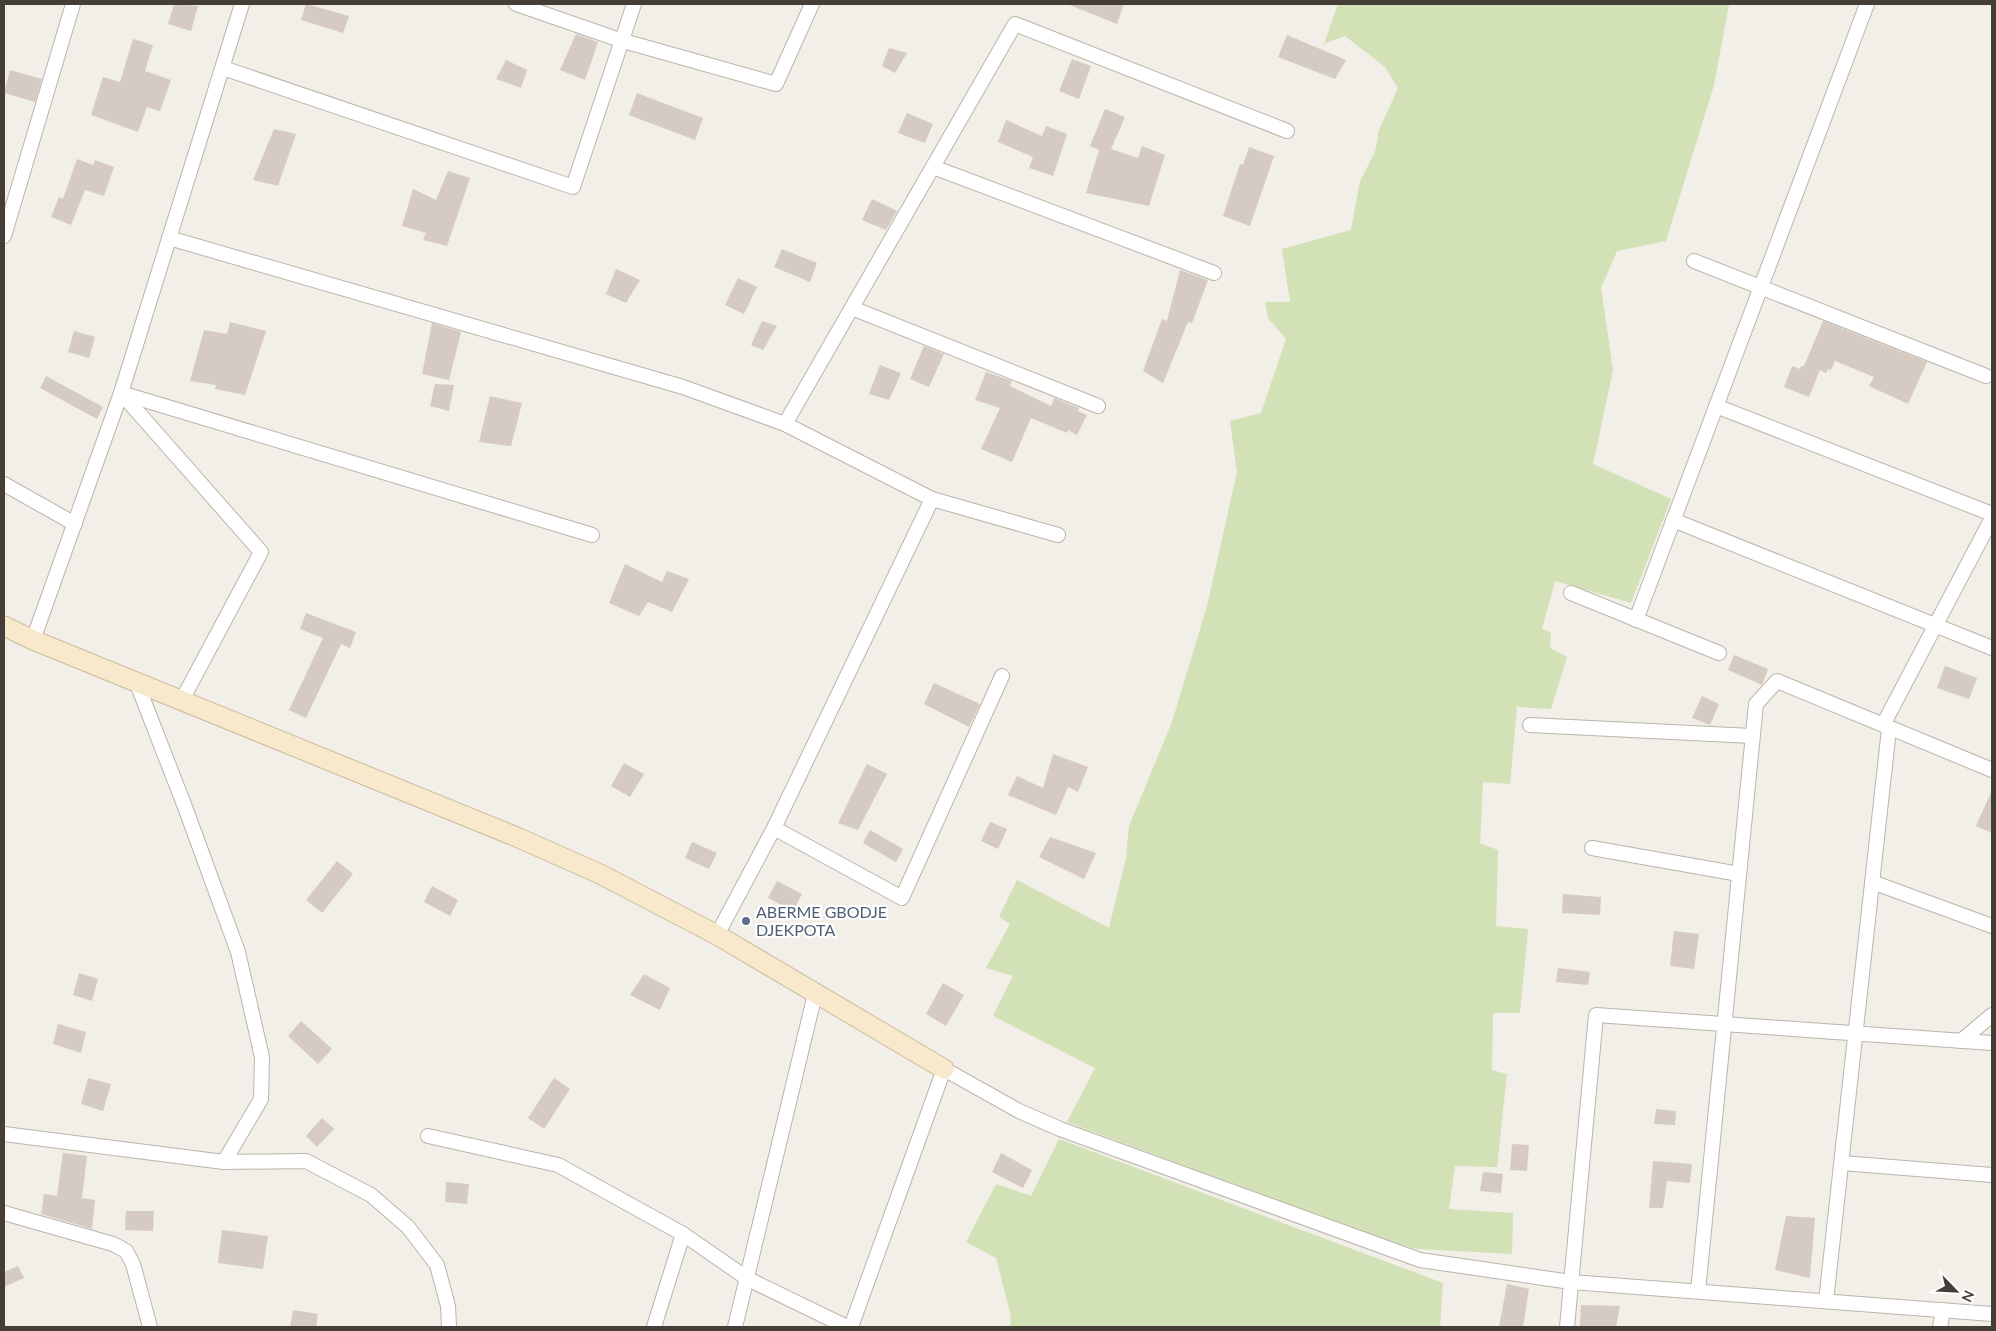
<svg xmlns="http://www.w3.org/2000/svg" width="1996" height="1331" font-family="Lato,sans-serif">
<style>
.green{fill:#d2e1b6}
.building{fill:#d5cbc2}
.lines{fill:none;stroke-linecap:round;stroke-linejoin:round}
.street-casing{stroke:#bcb4ac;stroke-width:16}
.secondary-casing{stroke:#ccbb9d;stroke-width:21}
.street{stroke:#fff;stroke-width:14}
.secondary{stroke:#f8e9cc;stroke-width:19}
.service-dot{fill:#5c6f8a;stroke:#fff;stroke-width:2}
.labels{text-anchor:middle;stroke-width:4.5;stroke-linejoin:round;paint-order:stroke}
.service-label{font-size:16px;fill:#4e5e75;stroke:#fff;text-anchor:start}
</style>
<rect width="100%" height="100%" fill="#f2eee8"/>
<g class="green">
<path d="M1338,4h391l-15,81 -48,156 -49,10 -16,37 12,82 -20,94 78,35 -40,104 -76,-22 -13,48 9,3 -1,16 17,9 -16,52 -34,-2 -7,77 -27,-2 -3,61 18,7 -2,76 32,3 -8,84h-27l-1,57 15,4 -10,93 -42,-1 -6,43 64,4 -1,41 -94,-5 -22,-4 -329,-123 28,-54 -102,-52 20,-40 -27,-8 24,-44 -11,-7 18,-37 92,48 17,-70 3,-32 43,-104 35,-116 30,-134 -7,-51 31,-8 25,-74 -18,-21 -3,-16h25l-8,-53 69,-19 9,-49 15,-29 4,-22 19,-42 -13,-21 -40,-31 -21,8z"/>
<path d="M1059,1139l384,144 -3,44h-430l1,-11 -15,-58 -30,-16 30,-58 35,12z"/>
</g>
<g class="building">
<path d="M174,4l24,2 -7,25 -23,-7z"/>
<path d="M306,4l43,12 -6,17 -42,-13z"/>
<path d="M1067,4h57l-7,20z"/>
<path d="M576,34l22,8 -13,38 -25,-10z"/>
<path d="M1287,35l59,25 -11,19 -57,-22z"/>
<path d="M133,39l20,6 -8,26 26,9 -11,31 -13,-4 -9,25 -47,-17 12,-38 17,5z"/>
<path d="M889,48l18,5 -12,20 -13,-7z"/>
<path d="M1072,59l19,7 -12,33 -20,-8z"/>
<path d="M506,60l21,10 -6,18 -25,-9z"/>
<path d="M10,70l32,9 -7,23 -31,-9z"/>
<path d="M637,93l66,25 -8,22 -66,-25z"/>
<path d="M1105,109l20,8 -14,32 27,9 4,-12 23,9 -16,51 -63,-13 13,-43 -9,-4z"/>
<path d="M907,113l26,11 -8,19 -27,-10z"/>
<path d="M1006,120l36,16 4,-10 21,8 -14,42 -24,-8 4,-11 -35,-15z"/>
<path d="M274,129l22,5 -18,52 -25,-6z"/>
<path d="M1249,147l25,9 -24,70 -27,-10 17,-52 3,1z"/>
<path d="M77,159l16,6 2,-5 19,7 -10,29 -19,-6 -14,35 -20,-8 8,-20 4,2z"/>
<path d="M448,171l22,7 -23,68 -24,-6 3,-7 -24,-7 11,-37 23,11z"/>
<path d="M872,199l25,12 -11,19 -24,-10z"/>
<path d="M782,249l35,14 -7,19 -36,-15z"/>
<path d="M616,269l24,11 -14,23 -20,-9z"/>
<path d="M1180,270l28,10 -16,43 -4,-1 -25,61 -20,-12 19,-52 5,2z"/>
<path d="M738,278l19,9 -13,27 -19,-9z"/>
<path d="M762,321l15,5 -14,24 -12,-5z"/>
<path d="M1823,321l104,41 -19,42 -39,-18 5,-9 -39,-16 -4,9 -3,-1 -2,4 -6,-3 -11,27 -25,-10 8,-21 8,3 1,-3h3z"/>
<path d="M230,322l36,9 -21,64 -30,-6 1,-4 -26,-4 14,-51 23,4z"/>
<path d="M432,323l29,9 -12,48 -27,-6z"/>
<path d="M74,331l21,6 -6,21 -21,-6z"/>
<path d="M924,346l20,8 -15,33 -19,-8z"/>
<path d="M880,365l21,8 -12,27 -20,-6z"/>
<path d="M986,372l26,9 -2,5 41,20 3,-8 25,10 -1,3 9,4 -10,20 -9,-5 -1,3 -36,-15 -19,44 -31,-13 19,-41 -25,-8z"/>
<path d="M46,376l57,31 -6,12 -57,-31z"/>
<path d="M435,384l19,1 -5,26 -19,-5z"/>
<path d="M490,396l32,7 -11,43 -32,-4z"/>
<path d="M625,564l37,18 5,-11 22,8 -17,33 -24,-10 -9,14 -30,-13z"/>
<path d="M306,613l50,19 -6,16 -9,-4 -35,74 -17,-8 34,-72 -23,-9z"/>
<path d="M1734,655l34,14 -6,16 -34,-15z"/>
<path d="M1945,666l32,12 -8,21 -32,-11z"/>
<path d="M934,683l46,21 -11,23 -45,-23z"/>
<path d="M1702,696l17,8 -9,21 -18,-7z"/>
<path d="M1053,754l35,13 -10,25 -10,-5 -12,28 -48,-20 9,-19 26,12z"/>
<path d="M624,763l20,11 -14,23 -19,-11z"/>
<path d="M867,764l20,10 -29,56 -20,-7z"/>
<path d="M1992,790v43l-16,-7z"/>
<path d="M990,822l17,7 -9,20 -17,-8z"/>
<path d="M870,830l33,19 -7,13 -33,-19z"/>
<path d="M1050,837l46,16 -12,26 -45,-22z"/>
<path d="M692,842l25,11 -8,16 -24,-11z"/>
<path d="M337,861l16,13 -31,39 -16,-13z"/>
<path d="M777,881l25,13 -9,17 -25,-13z"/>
<path d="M432,886l26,14 -8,16 -26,-14z"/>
<path d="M1563,894l38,3 -1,18 -38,-2z"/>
<path d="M1674,931l25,3 -5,35 -24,-3z"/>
<path d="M1558,968l32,4 -2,13 -32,-3z"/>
<path d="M79,973l19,6 -6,22 -19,-6z"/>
<path d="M644,974l26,14 -10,22 -30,-15z"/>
<path d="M943,983l21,12 -18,31 -20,-12z"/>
<path d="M301,1021l31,28 -14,15 -30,-28z"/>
<path d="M58,1024l28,8 -5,21 -28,-9z"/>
<path d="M88,1078l23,6 -8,27 -22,-7z"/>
<path d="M554,1078l16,11 -26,40 -16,-11z"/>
<path d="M1656,1109l20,2 -1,14 -21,-1z"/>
<path d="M322,1118l12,11 -17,18 -11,-11z"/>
<path d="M1512,1144l17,1 -2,26 -17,-1z"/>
<path d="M63,1153l24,3 -5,42 13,2 -3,29 -51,-15 3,-20 13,2z"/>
<path d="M1001,1153l31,17 -9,18 -31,-16z"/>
<path d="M1653,1161l39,3 -2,19 -23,-2 -4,27h-14z"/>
<path d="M1483,1172l20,2 -2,19 -21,-2z"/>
<path d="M446,1182l23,2 -2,20 -22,-2z"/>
<path d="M126,1211h28l-1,20 -28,-1z"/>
<path d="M1786,1216l29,2 -5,60 -35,-8z"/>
<path d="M222,1230l46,6 -5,33 -45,-6z"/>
<path d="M18,1266l6,12 -20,9v-15z"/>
<path d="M1507,1284l22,5 -6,38h-24z"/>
<path d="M1581,1305l39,1 -4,21h-36z"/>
<path d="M293,1310l25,4 -2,13h-26z"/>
</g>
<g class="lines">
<g class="street-casing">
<g id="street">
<path d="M516,4l104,36 156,44 36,-80"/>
<path d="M223,68l350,119 61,-183"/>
<path d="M933,167l281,106"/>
<path d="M4,236l69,-232"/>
<path d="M169,238l514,149 102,37 147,75 126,36"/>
<path d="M1694,261l292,115"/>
<path d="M852,308l246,98"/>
<path d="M121,393l471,142"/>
<path d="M121,393l140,159 -79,148"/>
<path d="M1716,406l276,108"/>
<path d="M785,424l230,-400 272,107"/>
<path d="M4,484l71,40"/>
<path d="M1673,520l319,128"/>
<path d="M1571,593l148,60"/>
<path d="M1636,620l231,-616"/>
<path d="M33,640l88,-247 121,-389"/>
<path d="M136,681l49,126 53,145 24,105 -1,42 -37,63"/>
<path d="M1530,725l222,11"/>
<path d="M1883,725l109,-207"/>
<path d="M774,828l128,70 100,-222"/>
<path d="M1592,848l147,26"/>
<path d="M1872,882l120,44"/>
<path d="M717,935l57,-107 158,-329"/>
<path d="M1961,1041l31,-26"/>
<path d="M4,1134l220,28 82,-1 65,34 37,32 29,38 11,41 1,21"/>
<path d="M428,1136l130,29 125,69 65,45 99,48"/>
<path d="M1842,1163l150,12"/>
<path d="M4,1213l109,31 13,7 7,13 17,63"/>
<path d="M1698,1291l58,-587 21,-23 215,89"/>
<path d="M1826,1301l63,-572"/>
<path d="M654,1327l29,-93"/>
<path d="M735,1327l80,-333"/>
<path d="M851,1327l93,-258 75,42 41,18 360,131 151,22 421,32"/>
<path d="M1567,1327l29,-312 396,28"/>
<path d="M1940,1327l3,-17"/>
</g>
</g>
<g class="secondary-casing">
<path id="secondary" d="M4,626l29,14 486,198 81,36 117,61 227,134"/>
</g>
<use href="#street" class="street"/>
<use href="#secondary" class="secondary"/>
</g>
<circle class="service-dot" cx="746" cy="921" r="5"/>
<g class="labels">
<g class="service-label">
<text x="756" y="918">ABERME GBODJE<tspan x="756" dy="18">DJEKPOTA</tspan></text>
</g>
</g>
<rect width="1996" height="1331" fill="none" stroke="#443e37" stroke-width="10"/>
<g transform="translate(1956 1291) rotate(114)" stroke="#ffffff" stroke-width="4" paint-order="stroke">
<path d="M0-4L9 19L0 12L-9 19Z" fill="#443e37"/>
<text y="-8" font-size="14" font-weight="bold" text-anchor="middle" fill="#443e37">N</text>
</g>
</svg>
